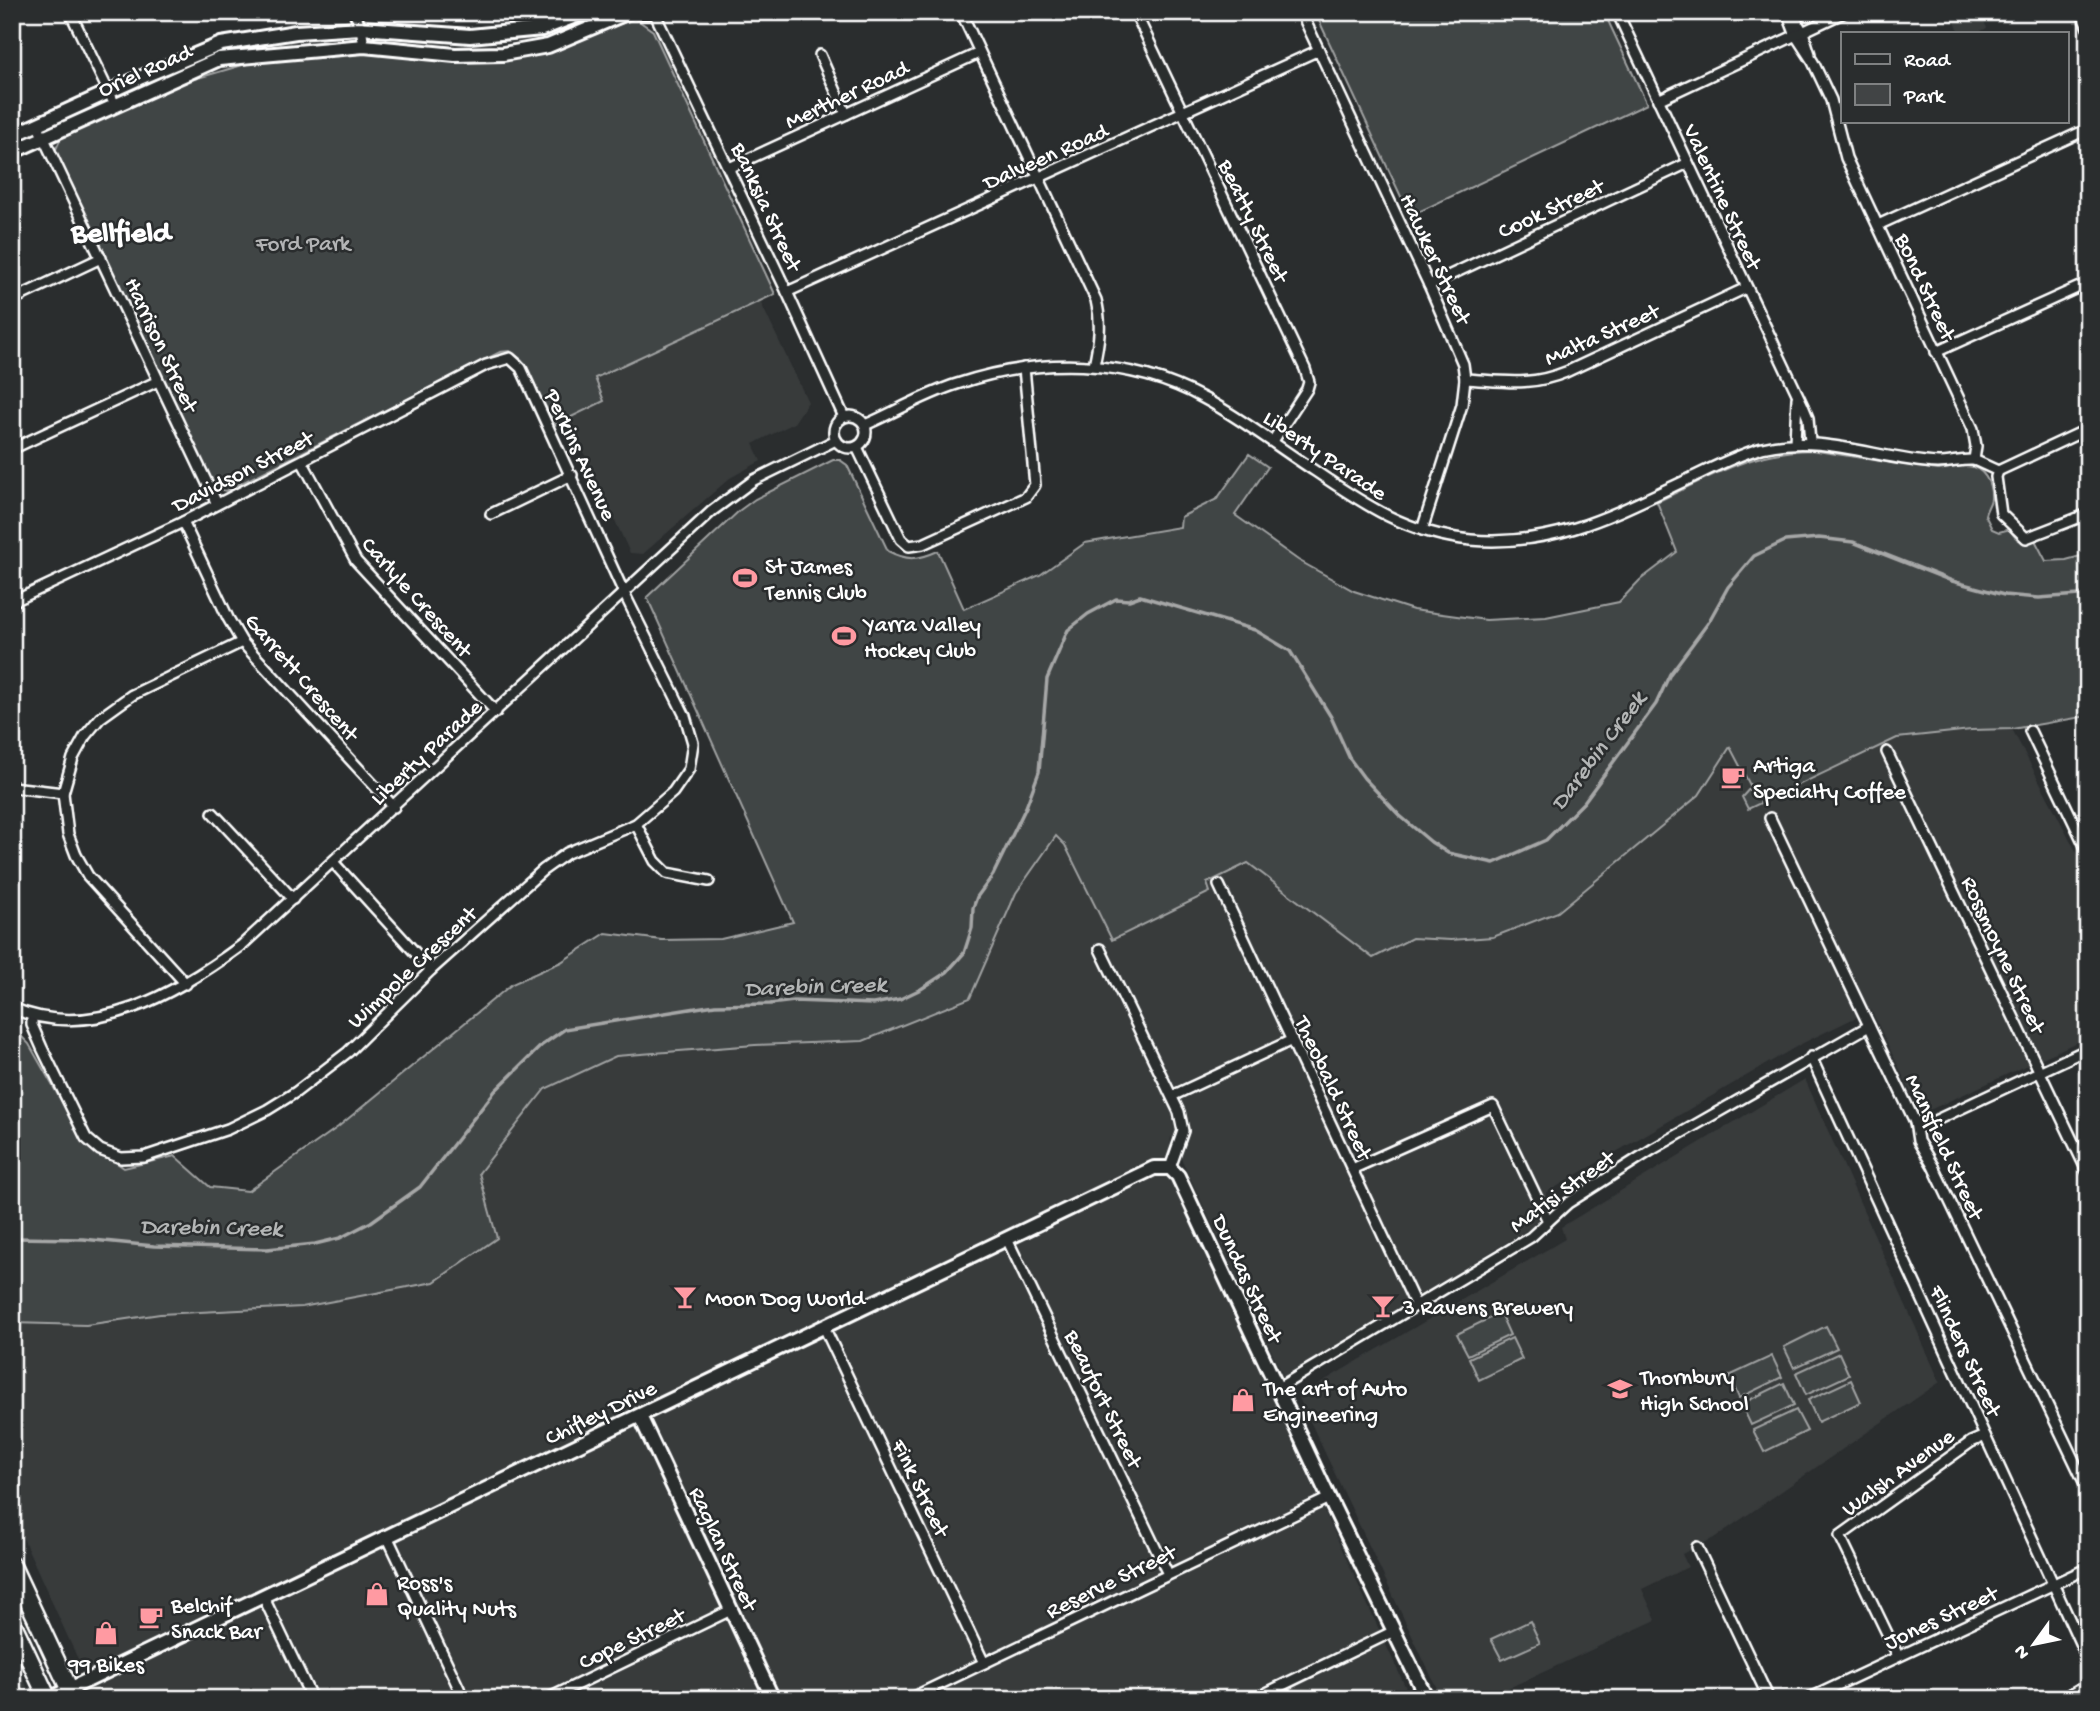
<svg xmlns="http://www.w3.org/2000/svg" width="2100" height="1711" font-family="'Gochi Hand',sans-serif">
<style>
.built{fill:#373a3b}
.green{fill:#414445;stroke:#a0a2a2;stroke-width:2}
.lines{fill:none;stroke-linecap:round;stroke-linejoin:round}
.stream{stroke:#a6a7a7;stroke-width:3.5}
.street-casing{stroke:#fff;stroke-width:14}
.secondary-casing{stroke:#fff;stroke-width:18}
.primary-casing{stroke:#fff;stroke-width:19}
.highway-casing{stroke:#fff;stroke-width:21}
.street{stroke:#2a2d2e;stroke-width:9}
.secondary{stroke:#2a2d2e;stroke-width:12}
.primary{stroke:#2a2d2e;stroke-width:14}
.highway{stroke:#2a2d2e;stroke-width:16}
.labels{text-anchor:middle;stroke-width:5;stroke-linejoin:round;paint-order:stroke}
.street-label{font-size:23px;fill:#fff;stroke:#2a2d2e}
.park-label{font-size:23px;fill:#b3b4b5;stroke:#2a2d2e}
.poi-label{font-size:23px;fill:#fff;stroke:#2a2d2e;text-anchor:start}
.water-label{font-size:24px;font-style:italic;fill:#b4b6b6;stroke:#2a2d2e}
.district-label{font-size:30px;font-weight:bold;fill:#fff;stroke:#2a2d2e}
</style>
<rect width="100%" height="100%" fill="#2a2d2e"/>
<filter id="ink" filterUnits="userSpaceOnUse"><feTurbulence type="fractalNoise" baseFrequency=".0143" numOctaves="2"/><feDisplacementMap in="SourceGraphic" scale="14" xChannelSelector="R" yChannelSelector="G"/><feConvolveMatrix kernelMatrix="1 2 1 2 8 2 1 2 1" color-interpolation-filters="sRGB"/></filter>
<g filter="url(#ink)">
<g class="built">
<path d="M1950,12h30l7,16 -10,5h-17z"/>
<path d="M760,301l48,101 -14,21 -41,21 8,17 -31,17 -87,76 -13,-1 -62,-134 36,-18 -9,-23z"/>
<path d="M2012,729l76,145v163l-167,77 -50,-104 -70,34 -255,149 4,10 -18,24 -248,151 -113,-241 -3,34 243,528h-1315l-84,-185v-191l74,2 74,-11 142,-7 132,-25 62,-44 -17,-65 66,-84 71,-33 139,-11 108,-4 107,-42 46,-106 40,-57 9,9 140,49 5,-2 -3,-9 41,-20 125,95 39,-20 39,2 42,-3 65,-25 141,-117 32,-49 20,41 120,-37 26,-12 74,-8z"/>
<path d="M1805,1079l135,303 -226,156 -32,16 6,13 -46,22 14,31 -171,79h-43l-144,-303 267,-157 -4,-12z"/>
<path d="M12,1654l17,37 -17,8z"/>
</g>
<g class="green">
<path d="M1315,12h289l43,92 -237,112z"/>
<path d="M629,21h10l14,10 122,263 -180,84 9,23 -49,24 -33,-65 -12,-9 -10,1 -274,139 -8,-2 -6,-5 -153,-322 -4,-11 7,-15 115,-52 83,-24 91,-7 91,4 110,-10z"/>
<path d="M1811,450l127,20c10,-1 19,-5 29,-4 17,1 25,17 24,33 -1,6 -5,10 -6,16l7,14 7,3 11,-3c6,13 12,13 25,11l11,21 20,-1 22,-6v162l-76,13 -41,1 -74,8 -149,71 -6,-12 9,-10 -21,-40 -31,48 -141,117 -65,25 -42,3 -39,-2 -39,20 -125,-95 -41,20 3,9 -98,48 -47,-95 -9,-9 -40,57 -46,105 -107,43 -108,4 -139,11 -71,33 -66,84 18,65 -63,44 -132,25 -142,7 -74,11 -74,-2v-296l17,17 54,95 41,29 51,-12 35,31 38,4 90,-64 174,-143 49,-22 45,-29 56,7 59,-1 72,-17 -146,-325 93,-87 15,-11 78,-39h7l7,5 41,86c19,10 30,9 50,0l26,58 76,-34 45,-32 95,-16 1,-10 36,-18 32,-45 19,13 -33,48 63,45 56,31 59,19 73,10 60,-3 73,-15 21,-22 37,-28 -20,-50c53,-25 94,-51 154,-52z"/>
<path d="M1500,1313l10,22 -42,20 -11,-21z"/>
<path d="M1826,1326l11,22 -43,20 -10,-21z"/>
<path d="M1512,1338l10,21 -43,21 -10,-22z"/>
<path d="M1839,1353l10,22 -43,20 -10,-22z"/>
<path d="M1772,1356l10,21 -43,21 -10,-22z"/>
<path d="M1851,1380l10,22 -43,20 -10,-22z"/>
<path d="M1784,1383l10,22 -43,20 -10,-21z"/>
<path d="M1796,1410l11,21 -43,21 -11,-22z"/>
<path d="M1530,1621l10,22 -38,17 -11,-21z"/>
</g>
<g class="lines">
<path class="stream" d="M12,1238l71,1 71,7 113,3 48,-5 25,-6 31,-16 49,-35 75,-96 47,-46 23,-16 150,-24 55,-1 24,-3 79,3 27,-5 21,-10 26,-17 17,-19 8,-25 1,-20 4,-11 16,-22 33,-68 13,-35 8,-93 21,-49 20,-16 28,-15 13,1 11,-4 115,34 35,21 41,66 19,42 14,19 35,37 32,27 17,11 46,10 52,-23 38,-38 72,-98 14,-30 38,-51 20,-36 26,-31 31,-15 34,-3 34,4 99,39 52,14 35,3 40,-3 9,-3"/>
<g class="street-casing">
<g id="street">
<path d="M70,12l45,93"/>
<path d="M354,12l7,16 3,18"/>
<path d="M654,12l133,280 57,125"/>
<path d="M961,12l135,288c6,23 3,42 -2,65"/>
<path d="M1135,12l170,357 4,13 -2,7 -34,52"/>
<path d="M1301,12l128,273 34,79 2,15 -3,26 -40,125"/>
<path d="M1617,12l186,394 5,12 2,24"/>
<path d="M1787,12l9,24 17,26 18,38 15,58 127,271 3,17 -2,14 24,11 -2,6 5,37 25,24 62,-24"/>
<path d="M1791,12l12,20 7,22"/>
<path d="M2081,12l7,16"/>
<path d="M820,55l26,59"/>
<path d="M1658,100l187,-88"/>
<path d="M37,124l180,380"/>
<path d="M729,168l250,-115"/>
<path d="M1878,225l210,-96"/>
<path d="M1429,285l259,-122"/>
<path d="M787,292l532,-242"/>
<path d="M12,300l89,-42"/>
<path d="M1936,352l152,-69"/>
<path d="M1465,379c38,2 64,8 101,-7l180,-84"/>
<circle cx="850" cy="432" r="16"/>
<path d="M865,425c30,-13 60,-31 92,-41 81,-27 172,-27 248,15 39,21 73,48 110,72 50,34 93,63 156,69 86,7 145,-27 220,-62 23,-11 46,-23 71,-30 61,-15 116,12 176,15 13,0 23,-4 36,-3"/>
<path d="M1795,443l2,-45"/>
<path d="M857,447l44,92 8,7 14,-2 103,-47 9,-12 -11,-117"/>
<path d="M12,449l146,-68"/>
<path d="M302,461l54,100 140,151"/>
<path d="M1998,471l90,-42"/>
<path d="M491,514l81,-39"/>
<path d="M183,522l45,96 14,24 152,165"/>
<path d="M12,602l171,-80 303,-157 24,-7 11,10 103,225 61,123 8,27 -4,26 -16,23 -37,32 -69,29 -24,17 -112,100 -83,82 -52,40 -29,18 -39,19 -84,28 -23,1 -21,-8 -14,-12 -44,-90 -10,-23v-9"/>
<path d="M2030,731l58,121"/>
<path d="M1887,752l201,421"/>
<path d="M12,787l51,6"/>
<path d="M213,813l80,86"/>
<path d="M1770,818l145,304 3,19 15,25 155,324"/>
<path d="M636,824l19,37 12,12 42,8"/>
<path d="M333,862l98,108"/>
<path d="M1219,885l197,421"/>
<path d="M1100,949l79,163 4,19 -13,37"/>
<path d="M186,984l-98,-108 -12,-21 -8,-21 -5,-41 10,-35 12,-22 15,-18 32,-23 110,-53"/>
<path d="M12,1008c81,35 165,-15 230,-63l470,-434 42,-31 82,-40"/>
<path d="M1811,1057l277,603"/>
<path d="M1172,1096l120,-56"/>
<path d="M1915,1122l13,2 160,-75"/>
<path d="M1352,1169l141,-63 55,115"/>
<path d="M1007,1239l161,335"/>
<path d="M824,1327l160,336"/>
<path d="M1278,1388l253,-151 37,-34 85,-54 216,-123"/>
<path d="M387,1536l77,163"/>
<path d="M1697,1547l72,152"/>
<path d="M263,1596l49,103"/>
<path d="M1898,1656l-58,-120 131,-94 14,-6"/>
<path d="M547,1699l184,-89"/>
<path d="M909,1699l420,-201"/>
<path d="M1254,1699l140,-68"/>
<path d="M1808,1699l280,-131"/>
</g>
</g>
<g class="secondary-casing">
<g id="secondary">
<path d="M639,12h14"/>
<path d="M12,136l125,-57 84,-35 75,-12 65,-4 109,8 72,-7 44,-17"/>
<path d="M12,152l207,-93 145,-13 91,9 48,-1 45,-8 81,-34"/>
<path d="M640,1416l133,283"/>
<path d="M49,1699l1105,-531h16l8,8 151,322 98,201"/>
</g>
</g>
<g class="primary-casing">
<path id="primary" d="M2067,1699l21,-12"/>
</g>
<g class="highway-casing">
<g id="highway">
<path d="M12,1566l62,133"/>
<path d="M12,1622l36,77"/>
</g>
</g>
<use href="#street" class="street"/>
<use href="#secondary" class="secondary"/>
<use href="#primary" class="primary"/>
<use href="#highway" class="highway"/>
</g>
</g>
<defs>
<g id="stadium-bare" transform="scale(1.89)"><path d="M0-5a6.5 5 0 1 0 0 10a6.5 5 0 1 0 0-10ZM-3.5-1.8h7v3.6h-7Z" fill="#ff9aa2" stroke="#2a2d2e" stroke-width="2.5" paint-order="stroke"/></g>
<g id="cafe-bare" transform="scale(1.89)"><path d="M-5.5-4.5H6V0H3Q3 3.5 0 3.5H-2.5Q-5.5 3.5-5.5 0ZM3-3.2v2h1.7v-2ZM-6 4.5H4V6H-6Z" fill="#ff9aa2" stroke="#2a2d2e" stroke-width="2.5" paint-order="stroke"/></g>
<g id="bar-bare" transform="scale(1.89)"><path d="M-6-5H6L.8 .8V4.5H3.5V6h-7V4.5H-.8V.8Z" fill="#ff9aa2" stroke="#2a2d2e" stroke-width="2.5" paint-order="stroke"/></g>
<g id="school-bare" transform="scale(1.89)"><path d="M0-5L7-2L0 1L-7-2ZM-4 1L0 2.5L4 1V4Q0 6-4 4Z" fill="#ff9aa2" stroke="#2a2d2e" stroke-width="2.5" paint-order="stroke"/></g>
<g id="shop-bare" transform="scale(1.89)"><path d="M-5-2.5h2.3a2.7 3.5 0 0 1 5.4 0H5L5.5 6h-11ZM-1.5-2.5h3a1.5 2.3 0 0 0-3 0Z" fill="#ff9aa2" stroke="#2a2d2e" stroke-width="2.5" paint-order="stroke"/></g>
</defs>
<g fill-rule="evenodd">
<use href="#stadium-bare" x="745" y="578"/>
<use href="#stadium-bare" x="844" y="636"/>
<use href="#cafe-bare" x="1733" y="777"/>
<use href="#bar-bare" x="685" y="1297"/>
<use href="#bar-bare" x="1383" y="1306"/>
<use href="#school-bare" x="1620" y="1389"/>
<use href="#shop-bare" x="1243" y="1400"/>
<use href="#shop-bare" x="377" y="1594"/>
<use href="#cafe-bare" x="151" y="1617"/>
<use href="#shop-bare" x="106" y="1633"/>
</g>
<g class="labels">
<g class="street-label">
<text transform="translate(144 69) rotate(-24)" y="8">Oriel Road</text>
<text transform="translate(846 93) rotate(-25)" y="8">Merther Road</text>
<text transform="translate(1045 155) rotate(-24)" y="8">Dalveen Road</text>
<text transform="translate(1724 196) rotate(65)" y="8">Valentine Street</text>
<text transform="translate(768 206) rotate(65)" y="8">Banksia Street</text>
<text transform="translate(1550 207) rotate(-25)" y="8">Cook Street</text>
<text transform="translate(1255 220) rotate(64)" y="8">Beatty Street</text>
<text transform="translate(1437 258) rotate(65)" y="8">Hawker Street</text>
<text transform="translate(1927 286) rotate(65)" y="8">Bond Street</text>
<text transform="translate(1601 333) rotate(-24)" y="8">Malta Street</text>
<text transform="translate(163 344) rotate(65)" y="8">Harrison Street</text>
<text transform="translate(582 454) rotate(65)" y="8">Perkins Avenue</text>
<text transform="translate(1326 454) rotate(34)" y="8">Liberty Parade</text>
<text transform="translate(242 470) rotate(-27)" y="8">Davidson Street</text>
<text transform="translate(418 596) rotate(48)" y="8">Carlyle Crescent</text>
<text transform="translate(303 676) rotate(49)" y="8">Garrett Crescent</text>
<text transform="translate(425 751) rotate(-43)" y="8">Liberty Parade</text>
<text transform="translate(2005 954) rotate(65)" y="8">Rossmoyne Street</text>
<text transform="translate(411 966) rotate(-43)" y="8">Wimpole Crescent</text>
<text transform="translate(1335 1087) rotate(65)" y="8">Theobald Street</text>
<text transform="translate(1946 1146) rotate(65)" y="8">Mansfield Street</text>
<text transform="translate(1561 1190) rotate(-36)" y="8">Matisi Street</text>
<text transform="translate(1249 1278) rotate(65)" y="8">Dundas Street</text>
<text transform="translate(1967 1350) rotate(65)" y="8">Flinders Street</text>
<text transform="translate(1105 1398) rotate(64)" y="8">Beaufort Street</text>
<text transform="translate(600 1411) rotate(-26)" y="8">Chifley Drive</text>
<text transform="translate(1897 1471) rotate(-36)" y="8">Walsh Avenue</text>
<text transform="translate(922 1487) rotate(64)" y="8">Fink Street</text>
<text transform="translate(725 1548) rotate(65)" y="8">Raglan Street</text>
<text transform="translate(1110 1580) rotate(-26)" y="8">Reserve Street</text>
<text transform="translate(1940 1616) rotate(-25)" y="8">Jones Street</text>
<text transform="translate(631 1637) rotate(-26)" y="8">Cope Street</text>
</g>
<g class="park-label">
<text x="303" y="250">Ford Park</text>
</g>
<g class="poi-label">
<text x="765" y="573">St James<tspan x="765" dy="26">Tennis Club</tspan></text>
<text x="864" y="631">Yarra Valley<tspan x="864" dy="26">Hockey Club</tspan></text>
<text x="1753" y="772">Artiga<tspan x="1753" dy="26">Specialty Coffee</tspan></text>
<text x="705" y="1305">Moon Dog World</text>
<text x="1403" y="1314">3 Ravens Brewery</text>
<text x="1640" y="1384">Thornbury<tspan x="1640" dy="26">High School</tspan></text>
<text x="1263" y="1395">The art of Auto<tspan x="1263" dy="26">Engineering</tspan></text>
<text x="397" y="1589">Ross's<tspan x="397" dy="26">Quality Nuts</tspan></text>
<text x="171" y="1612">Belchif<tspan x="171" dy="26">Snack Bar</tspan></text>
<text x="106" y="1671" text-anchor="middle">99 Bikes</text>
</g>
<g class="water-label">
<text transform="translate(1597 750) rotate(-53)" y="8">Darebin Creek</text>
<text transform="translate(815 985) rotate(-2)" y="8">Darebin Creek</text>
<text transform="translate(211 1226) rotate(1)" y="8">Darebin Creek</text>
</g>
<g class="district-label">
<text x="121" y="241">Bellfield</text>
</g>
</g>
<rect width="2100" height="1711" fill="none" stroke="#2a2d2e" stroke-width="42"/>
<rect x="21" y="21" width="2058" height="1669" fill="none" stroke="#fff" stroke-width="2.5" filter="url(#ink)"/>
<rect x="1841" y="32" width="228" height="91" fill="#2a2d2e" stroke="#7f8182" stroke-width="2"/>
<rect x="1855" y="54" width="35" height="10" fill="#2a2d2e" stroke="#7f8182" stroke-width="2"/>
<text x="1904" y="66" font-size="21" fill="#ffffff">Road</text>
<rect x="1855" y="84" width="35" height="21" fill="#414445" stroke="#7f8182" stroke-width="2"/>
<text x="1904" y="102" font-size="21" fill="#ffffff">Park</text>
<g transform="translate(2034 1644) rotate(237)" stroke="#2a2d2e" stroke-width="5" paint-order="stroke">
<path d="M0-5L12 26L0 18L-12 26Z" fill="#ffffff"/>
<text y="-10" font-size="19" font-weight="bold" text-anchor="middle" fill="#ffffff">N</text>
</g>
</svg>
